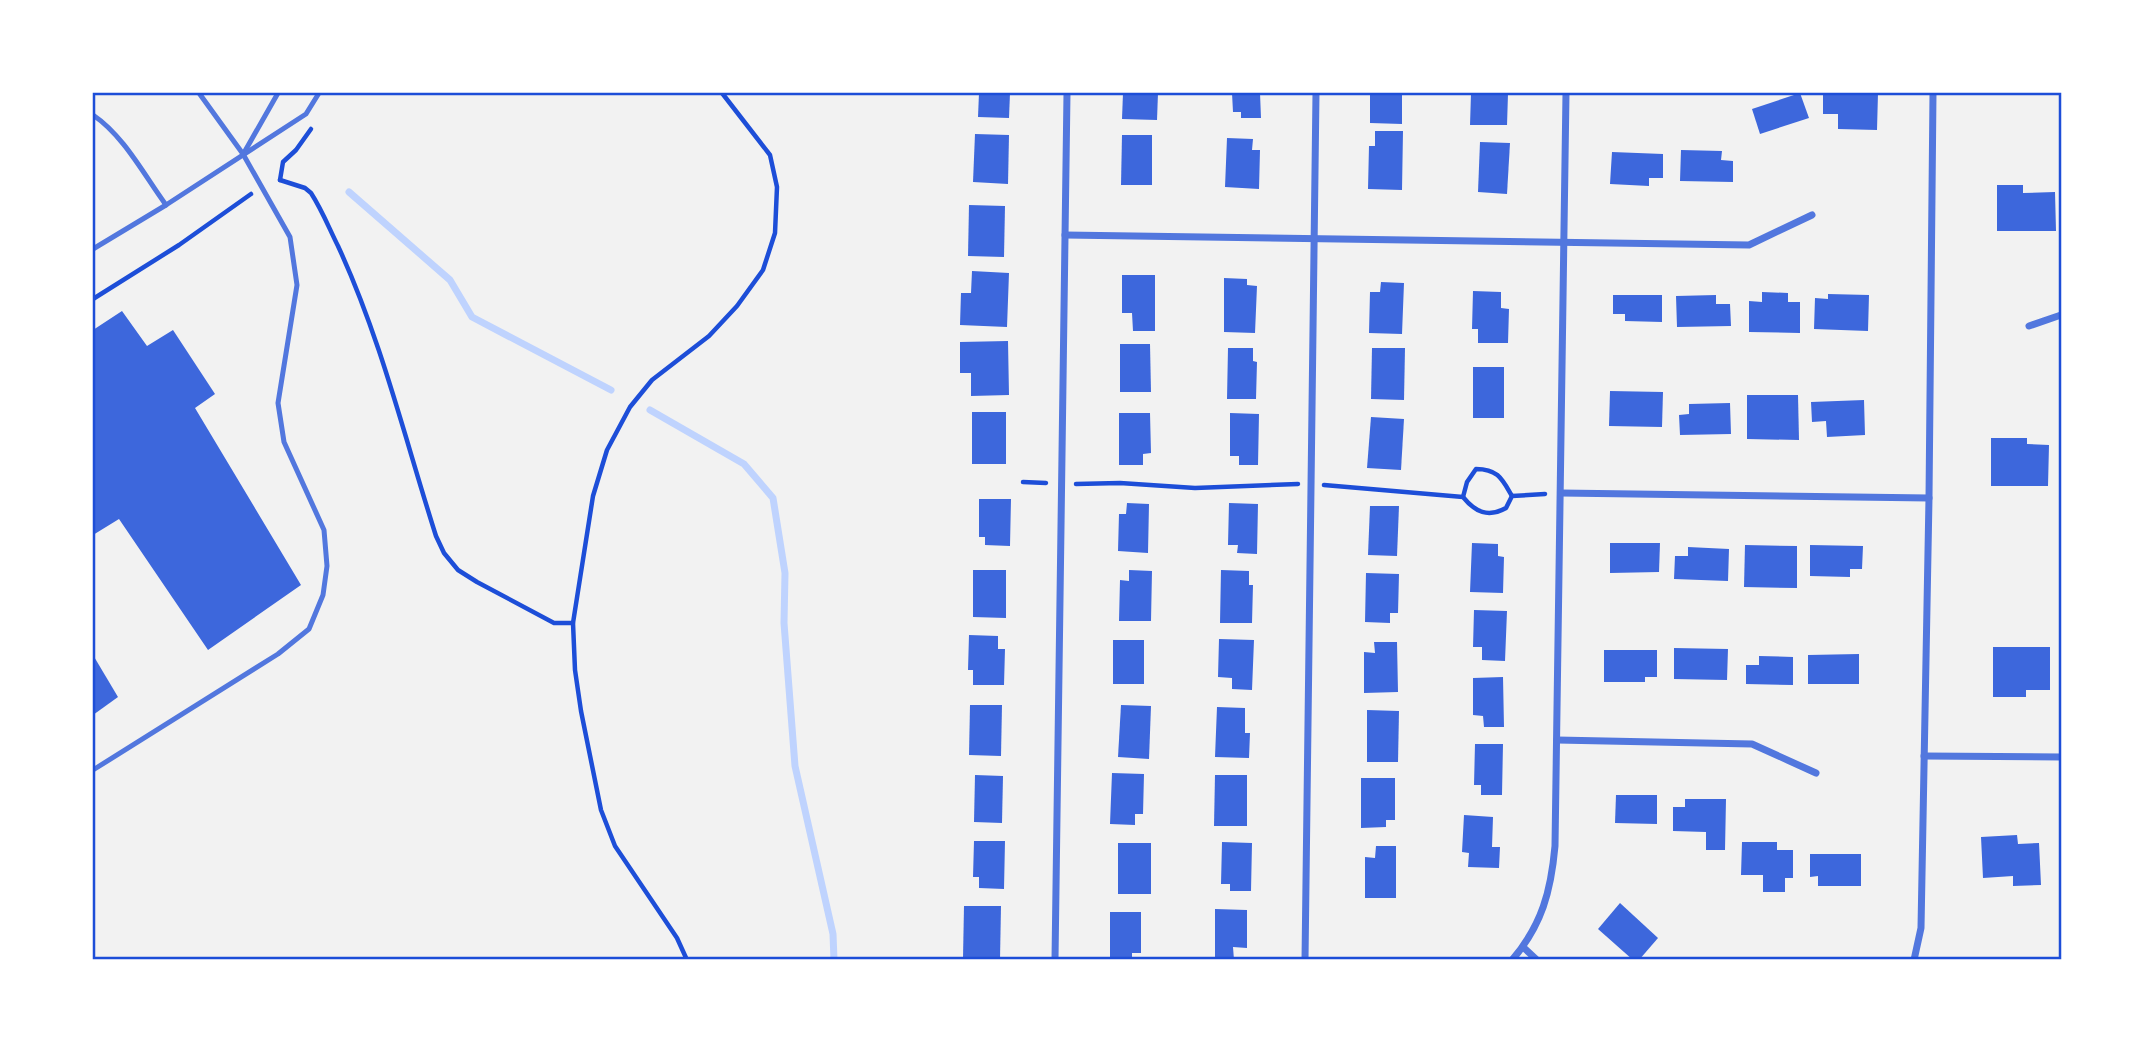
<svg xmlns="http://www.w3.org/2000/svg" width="2154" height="1053" font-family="Bitter,serif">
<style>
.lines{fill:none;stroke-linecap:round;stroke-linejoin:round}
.stream{stroke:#bfd3fe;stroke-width:7}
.building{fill:#3d67dc}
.path{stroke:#1d4ed8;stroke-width:4.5}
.service{stroke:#5277de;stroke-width:5}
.minor{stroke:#5277de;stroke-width:7}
.neatline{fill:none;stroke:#1d4ed8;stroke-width:2.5}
</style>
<rect width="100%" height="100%" fill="#f2f2f2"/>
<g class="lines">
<g class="stream">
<path d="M349,192l101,88 22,37 139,73"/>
<path d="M650,410l94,54 29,34 12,75 -1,50 11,143 38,168 1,26"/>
</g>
</g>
<g class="building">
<path d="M979,93h31l-1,25 -31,-1z"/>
<path d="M1123,93h35l-1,27 -35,-1z"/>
<path d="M1232,93h28l1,25h-20v-6h-8z"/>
<path d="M1370,93h32v31l-32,-1z"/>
<path d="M1471,93h37l-1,32h-37z"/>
<path d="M1800,93l9,25 -49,16 -8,-25z"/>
<path d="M1823,93h55l-1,37 -39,-1v-15h-15z"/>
<path d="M1375,131h28l-1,59 -34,-1 1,-43h6z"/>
<path d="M975,134l34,1 -1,49 -35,-2z"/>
<path d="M1122,135h30v50h-31z"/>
<path d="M1227,138l26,1 -1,11h8l-1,39 -34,-2z"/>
<path d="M1480,142l30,1 -3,51 -29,-2z"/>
<path d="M1681,150l41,1 -1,9 12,1v21l-53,-1z"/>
<path d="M1612,152l51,2v24h-14v8l-39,-2z"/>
<path d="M1997,185h26v8l32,-1 1,39h-59z"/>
<path d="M969,205l36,1 -1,51 -36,-1z"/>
<path d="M972,271l37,2 -2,54 -47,-2 1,-32h10z"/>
<path d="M1122,275h33v56h-22l-1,-18h-10z"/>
<path d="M1224,278l23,1v6l10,1 -2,47 -31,-1z"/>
<path d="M1381,282l23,1 -2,51 -33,-1 1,-41h10z"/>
<path d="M1473,291l28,1v16l8,1 -1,34h-30v-14h-6z"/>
<path d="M1762,292l26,1v9h12v31l-51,-1v-31l13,1z"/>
<path d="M1828,294l41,1 -1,36 -54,-2 1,-31 13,1z"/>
<path d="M1613,295h49v27l-37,-1v-7h-12z"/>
<path d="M1716,295v9h14l1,22 -54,1 -1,-31z"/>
<path d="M122,311l25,35 26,-16 42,64 -20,14 106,177 -93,65 -89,-131 -26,16v-205z"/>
<path d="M1008,341l1,54 -38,1v-23h-11v-31z"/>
<path d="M1120,344h30l1,48h-31z"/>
<path d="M1228,348h25v13l4,1 -1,37h-29z"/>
<path d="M1372,348h33l-1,52 -33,-1z"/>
<rect x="1473" y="367" width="31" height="51"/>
<path d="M1610,391l53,1 -1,35 -53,-1z"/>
<path d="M1747,395h51l1,45 -52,-1z"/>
<path d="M1864,400l1,35 -38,2 -1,-16 -14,1 -1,-20z"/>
<path d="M1730,403l1,31 -51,1 -1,-20 10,-1v-10z"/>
<rect x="972" y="412" width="34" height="52"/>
<path d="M1119,413h31l1,40 -8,1v11h-24z"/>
<path d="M1230,413l29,1 -1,51h-19v-9h-9z"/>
<path d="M1371,417l33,2 -3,51 -34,-2z"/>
<path d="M1991,438h36v6l22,1 -1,41h-57z"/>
<path d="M979,499h32l-1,47 -25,-1v-8h-6z"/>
<path d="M1127,503l22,1 -1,49 -30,-2 1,-37h7z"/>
<path d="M1229,503l29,1 -1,50 -20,-1 1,-8h-10z"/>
<path d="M1370,506h29l-2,50 -29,-1z"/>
<path d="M1472,543l26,1v12l6,1 -1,36 -33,-1z"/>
<path d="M1610,543h50l-1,29 -49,1z"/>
<path d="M1745,545l52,1v42l-53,-1z"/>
<path d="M1810,545l53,1 -1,23h-12v8l-40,-1z"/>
<path d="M1688,547l41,2 -1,32 -54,-2 1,-23h13z"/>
<path d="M973,570h33v48l-33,-1z"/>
<path d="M1129,570l23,1 -1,50h-32l1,-41 9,1z"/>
<path d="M1221,570l28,1v14h4l-1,38h-32z"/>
<path d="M1366,573l33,1 -1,39h-8v10l-25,-1z"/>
<path d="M1474,610l33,1 -2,50 -23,-1v-13h-9z"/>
<path d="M969,635l29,1v13h7l-1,36h-31v-15h-5z"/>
<path d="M1219,639l35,1 -2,50 -20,-1v-11l-14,-1z"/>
<rect x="1113" y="640" width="31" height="44"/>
<path d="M1374,642h23l1,50 -34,1v-41l11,1z"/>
<path d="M1993,647h57v43h-24v7h-33z"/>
<path d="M1674,648l54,1 -1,31 -53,-1z"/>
<path d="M1604,650h53v27h-12v5h-41z"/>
<path d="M1859,654v30h-51v-29z"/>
<path d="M93,655l25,42 -25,18z"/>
<path d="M1759,656l34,1v28l-47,-1v-19h13z"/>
<path d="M1503,677l1,50h-20l-1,-11 -10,-1v-37z"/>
<path d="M970,705h32l-1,51 -32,-1z"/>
<path d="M1121,705l30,1 -2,53 -31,-2z"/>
<path d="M1217,707l28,1v25h5l-1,25 -34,-1z"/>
<path d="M1367,710l32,1 -1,51h-31z"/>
<path d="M1475,744h28l-1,51h-21v-10h-7z"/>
<path d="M1112,773l32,1 -1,40h-8v11l-25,-1z"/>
<path d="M975,775l28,1 -1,47 -28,-1z"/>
<path d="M1215,775h32v51h-33z"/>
<path d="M1361,778h34v42h-9v7l-25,1z"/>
<path d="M1616,795h41v29l-42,-1z"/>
<path d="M1685,799h41l-1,51h-19v-18l-33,-1v-24h12z"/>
<path d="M1464,815l29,2 -1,30h8l-1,21 -31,-1 1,-14 -7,-1z"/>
<path d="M2017,835l1,9 21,-1 2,42 -28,1v-10l-30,2 -2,-41z"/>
<path d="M974,841h31l-1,48 -25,-1v-11h-6z"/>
<path d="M1222,842l30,1 -1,48h-21v-7h-9z"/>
<path d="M1742,842h35v8h16v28h-8v14h-22v-17h-22z"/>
<rect x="1118" y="843" width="33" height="51"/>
<path d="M1376,846h20v52h-31v-41l10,1z"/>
<path d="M1810,854h51v32h-43v-10l-8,1z"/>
<path d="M1620,903l38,35 -19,22h-6l-35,-31z"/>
<path d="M964,906h37l-1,53 -37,-1z"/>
<path d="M1215,909l32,1v38l-14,-1 1,13h-19z"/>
<path d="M1110,912h31v41h-9v6h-22z"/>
</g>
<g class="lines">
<g class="path">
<path d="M280,180l25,8 6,5c11,17 18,35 27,53 43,93 67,193 98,290l8,17 14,17 19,12 77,41h19"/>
<path d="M280,180l3,-18 13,-12 15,-21"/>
<path d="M93,299l86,-54 72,-51"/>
<path d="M1023,482l23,1"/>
<path d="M1076,484l44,-1 75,5 103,-4"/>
<path d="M1324,485l139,12c12,15 25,21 43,11l6,-12 33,-2"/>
<path d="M1463,497l4,-15 9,-13c22,0 26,10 36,27"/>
<path d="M687,960l-10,-22 -62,-92 -14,-36 -20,-99 -6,-41 -2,-47 20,-127 14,-46 23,-43 22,-27 57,-44 28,-30 26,-36 12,-37 2,-46 -7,-32 -48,-62"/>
</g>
<g class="service">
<path d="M93,115c31,21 51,60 73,90"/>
<path d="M245,151l33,-58"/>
<path d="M93,249l73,-44 140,-91 13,-21"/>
<path d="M93,770l185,-116 31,-25 14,-34 4,-29 -3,-36 -40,-88 -6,-39 19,-118 -7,-48 -47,-83 -44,-61"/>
</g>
<g class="minor">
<path d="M1065,235l684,10 63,-30"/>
<path d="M2029,326l32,-11"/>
<path d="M1561,493l368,5"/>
<path d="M1557,740l195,4 64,29"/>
<path d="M1924,756l137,1"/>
<path d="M1523,947l14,13"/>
<path d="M1055,960l12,-867"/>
<path d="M1305,960l11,-867"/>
<path d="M1512,960c30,-35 39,-69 43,-114l11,-753"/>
<path d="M1914,960l7,-32 8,-430 4,-405"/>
</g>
</g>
<rect width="2154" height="1053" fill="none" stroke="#ffffff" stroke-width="189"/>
<rect x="94" y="94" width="1966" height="864" class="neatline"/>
</svg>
